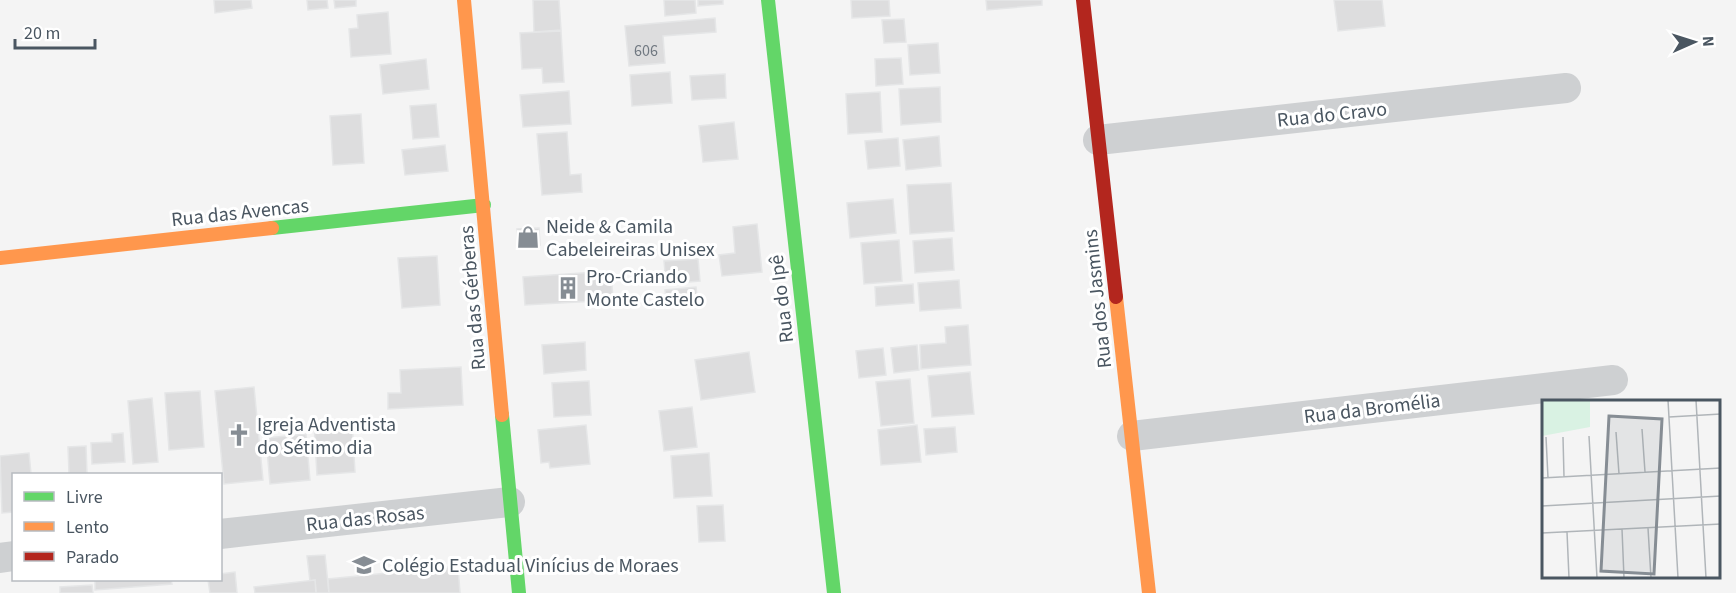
<svg xmlns="http://www.w3.org/2000/svg" width="1736" height="593" font-family="'Source Sans 3',sans-serif">
<style>
.building{fill:#ddddde;stroke:#e5e6e7;stroke-width:1.5}
.lines{fill:none;stroke-linecap:round;stroke-linejoin:round}
.street{stroke:#ced0d2;stroke-width:30}
.fast{stroke:#63d668;stroke-width:14}
.slow{stroke:#ff974d;stroke-width:14}
.jam{stroke:#b3261e;stroke-width:14}
.labels{text-anchor:middle;stroke-width:6;stroke-linejoin:round;paint-order:stroke}
.number-label{font-size:16px;fill:#707881}
.street-label{font-size:20px;fill:#4a5661;stroke:#fff}
.poi-label{font-size:20px;fill:#4a5661;stroke:#fff;text-anchor:start}
.inset-road{fill:none;stroke:#b0b5b9;stroke-width:1.5}
.view{fill:#868d94;fill-opacity:0.15;stroke:#868d94;stroke-width:3}
.inset-edge{fill:none;stroke:#4a5661;stroke-width:3}
</style>
<rect width="100%" height="100%" fill="#f4f4f4"/>
<g class="building">
<path d="M214,0h37l1,8 -37,5z"/>
<path d="M307,0h20l1,8 -20,2z"/>
<path d="M334,0h22v6l-21,2z"/>
<path d="M533,0h26l2,30 -27,2z"/>
<path d="M664,0h31l1,13 -31,3z"/>
<path d="M698,0h25v4l-25,2z"/>
<path d="M851,0h38l1,16 -38,2z"/>
<path d="M986,0h56v5l-55,5z"/>
<path d="M1334,0h48l3,26 -47,5z"/>
<path d="M388,12l3,42 -40,3 -2,-28 9,-1 -1,-13z"/>
<path d="M715,18l1,14 -53,4 2,27 -36,3 -4,-40z"/>
<path d="M904,19l2,23 -22,1 -2,-23z"/>
<path d="M561,31l3,51 -21,1 -1,-15 -20,1 -2,-36z"/>
<path d="M938,43l2,30 -30,2 -2,-30z"/>
<path d="M901,58l2,26 -27,2 -1,-27z"/>
<path d="M426,59l3,30 -46,5 -3,-29z"/>
<path d="M670,72l2,31 -40,3 -2,-31z"/>
<path d="M725,74l1,24 -34,2 -2,-24z"/>
<path d="M940,87l1,35 -40,3 -2,-36z"/>
<path d="M569,91l2,33 -48,3 -3,-32z"/>
<path d="M880,92l2,40 -34,2 -2,-40z"/>
<path d="M436,104l3,33 -26,2 -3,-33z"/>
<path d="M361,114l3,49 -31,2 -3,-49z"/>
<path d="M734,122l4,37 -35,3 -4,-36z"/>
<path d="M567,132l3,43 11,-1 1,18 -40,3 -5,-61z"/>
<path d="M939,136l2,30 -35,4 -3,-30z"/>
<path d="M898,138l2,28 -32,3 -3,-28z"/>
<path d="M445,145l3,26 -43,4 -3,-25z"/>
<path d="M951,183l3,48 -44,3 -3,-49z"/>
<path d="M893,199l3,34 -46,5 -3,-35z"/>
<path d="M757,224l5,48 -40,4 -3,-21 16,-2 -2,-26z"/>
<path d="M539,228l1,17 -22,2 -1,-18z"/>
<path d="M952,238l2,32 -39,3 -2,-32z"/>
<path d="M899,240l3,41 -38,3 -3,-41z"/>
<path d="M437,256l3,49 -38,3 -4,-50z"/>
<path d="M698,259l2,22 -34,3 -2,-23z"/>
<path d="M611,271l2,29 -88,5 -2,-28z"/>
<path d="M959,280l2,28 -41,3 -2,-28z"/>
<path d="M913,284l1,19 -38,3 -1,-19z"/>
<path d="M696,287l2,17 -31,2 -2,-16z"/>
<path d="M968,325l3,40 -50,4 -1,-24 26,-2 -1,-16z"/>
<path d="M585,342l1,28 -42,4 -2,-29z"/>
<path d="M917,345l2,25 -25,3 -3,-25z"/>
<path d="M883,348l3,27 -27,3 -3,-27z"/>
<path d="M749,352l6,40 -54,8 -6,-40z"/>
<path d="M461,367l2,38 -75,4v-16h13l-1,-23z"/>
<path d="M970,372l4,42 -42,3 -4,-41z"/>
<path d="M910,379l4,44 -33,3 -5,-44z"/>
<path d="M589,381l2,34 -37,2 -2,-34z"/>
<path d="M254,387l9,93 -39,4 -9,-93z"/>
<path d="M200,391l4,56 -35,3 -4,-57z"/>
<path d="M152,398l6,64 -25,2 -5,-63z"/>
<path d="M692,407l5,40 -33,4 -5,-40z"/>
<path d="M352,422l3,50 -38,3 -3,-51z"/>
<path d="M586,425l4,39 -40,4 -1,-6 -8,1 -3,-33z"/>
<path d="M917,425l4,37 -40,3 -3,-35z"/>
<path d="M955,427l2,25 -31,3 -2,-26z"/>
<path d="M123,433l2,29 -33,2 -1,-21 21,-1v-8z"/>
<path d="M306,434l4,46 -40,4 -4,-46z"/>
<path d="M86,446l1,28h-18l-1,-27z"/>
<path d="M29,453l2,21h-17v38l-12,1 -2,-57z"/>
<path d="M709,453l3,43 -38,2 -3,-42z"/>
<path d="M723,505l2,36 -26,1 -2,-36z"/>
<path d="M325,555l4,38h-13l-1,-13 -5,1 -3,-25z"/>
<path d="M458,566l2,27h-131l-1,-14z"/>
<path d="M235,572l2,21h-27l-2,-13h12v-6z"/>
<path d="M95,580h76l1,4 -77,6z"/>
<path d="M315,580l1,13h-61l-1,-6z"/>
<path d="M92,585l1,8h-33v-6z"/>
</g>
<g class="lines">
<g class="street">
<path d="M1098,140l468,-52"/>
<path d="M1132,436l481,-56"/>
<path d="M220,534l290,-32"/>
<path d="M0,558l14,-2"/>
</g>
<g class="fast">
<path d="M768,0l66,593"/>
<path d="M272,228l212,-23"/>
<path d="M502,415l17,178"/>
</g>
<g class="slow">
<path d="M464,0l38,415"/>
<path d="M0,258l272,-30"/>
<path d="M1116,297l33,296"/>
</g>
<path class="jam" d="M1083,0l33,297"/>
</g>
<defs>
<g id="shop-bare" transform="scale(1.8)"><path d="M-5-2.5h2.3a2.7 3.5 0 0 1 5.4 0H5L5.5 6h-11ZM-1.5-2.5h3a1.5 2.3 0 0 0-3 0Z" fill="#868d94" stroke="#fff" stroke-width="2.5" paint-order="stroke"/></g>
<g id="building-bare" transform="scale(1.8)"><path d="M-4-6H4V6H1V3H-1V6H-4ZM-2.5-4.3h1.7v1.8h-1.7ZM.8-4.3h1.7v1.8H.8ZM-2.5-1h1.7V.8h-1.7ZM.8-1h1.7V.8H.8Z" fill="#868d94" stroke="#fff" stroke-width="2.5" paint-order="stroke"/></g>
<g id="church-bare" transform="scale(1.8)"><path d="M-1.2-6h2.4v3.5h3.3v2.4h-3.3V6h-2.4V-.1h-3.3v-2.4h3.3Z" fill="#868d94" stroke="#fff" stroke-width="2.5" paint-order="stroke"/></g>
<g id="school-bare" transform="scale(1.8)"><path d="M0-5L7-2L0 1L-7-2ZM-4 1L0 2.5L4 1V4Q0 6-4 4Z" fill="#868d94" stroke="#fff" stroke-width="2.5" paint-order="stroke"/></g>
</defs>
<g fill-rule="evenodd">
<use href="#shop-bare" x="528" y="237"/>
<use href="#building-bare" x="568" y="288"/>
<use href="#church-bare" x="239" y="435"/>
<use href="#school-bare" x="364" y="565"/>
</g>
<g class="labels">
<g class="number-label">
<text x="646" y="56">606</text>
</g>
<g class="street-label">
<text transform="translate(1332 114) rotate(-6)" y="7">Rua do Cravo</text>
<text transform="translate(240 212) rotate(-6)" y="7">Rua das Avencas</text>
<text transform="translate(472 298) rotate(-95)" y="7">Rua das Gérberas</text>
<text transform="translate(781 299) rotate(-97)" y="7">Rua do Ipê</text>
<text transform="translate(1097 299) rotate(-96)" y="7">Rua dos Jasmins</text>
<text transform="translate(1372 408) rotate(-7)" y="7">Rua da Bromélia</text>
<text transform="translate(365 518) rotate(-6)" y="7">Rua das Rosas</text>
</g>
<g class="poi-label">
<text x="546" y="233">Neide &amp; Camila<tspan x="546" dy="23">Cabeleireiras Unisex</tspan></text>
<text x="586" y="283">Pro-Criando<tspan x="586" dy="23">Monte Castelo</tspan></text>
<text x="257" y="431">Igreja Adventista<tspan x="257" dy="23">do Sétimo dia</tspan></text>
<text x="382" y="572">Colégio Estadual Vinícius de Moraes</text>
</g>
</g>
<g transform="translate(1542 400)">
<rect width="178" height="178" fill="#f4f4f4"/>
<path d="M0,0h48v27l-48,9z" fill="#d9f2e3"/>
<path class="inset-road" d="M126,0l10,178M154,0l10,178M127,17l52,-3M100,29l3,43M74,32l3,42M47,36l8,142M4,37l2,41M21,37l1,40M0,78l179,-10M0,106l179,-10M106,128l3,50M80,129l2,49M25,132l2,46M0,133l179,-9"/>
<path class="view" d="M67,16l53,3 -8,155 -53,-3z"/>
<rect width="178" height="178" class="inset-edge"/>
</g>
<rect x="12" y="473" width="210" height="108" fill="#ffffff" stroke="#b7bbc0" stroke-width="1.5"/>
<rect x="24" y="492" width="30" height="9" fill="#63d668" stroke="#b7bbc0" stroke-width="1.5"/>
<text x="66" y="503" font-size="18" fill="#4a5661">Livre</text>
<rect x="24" y="522" width="30" height="9" fill="#ff974d" stroke="#b7bbc0" stroke-width="1.5"/>
<text x="66" y="533" font-size="18" fill="#4a5661">Lento</text>
<rect x="24" y="552" width="30" height="9" fill="#b3261e" stroke="#b7bbc0" stroke-width="1.5"/>
<text x="66" y="563" font-size="18" fill="#4a5661">Parado</text>
<g transform="translate(1694 42) rotate(87)" stroke="#ffffff" stroke-width="4.5" paint-order="stroke">
<path d="M0-4.5L10 22L0 15L-10 22Z" fill="#4a5661"/>
<text y="-9" font-size="16" font-weight="bold" text-anchor="middle" fill="#4a5661">N</text>
</g>
<path d="M15 39v9h80v-9" fill="none" stroke="#4a5661" stroke-width="3"/>
<text x="24" y="39" font-size="18" fill="#4a5661" stroke="#ffffff" stroke-width="4.5" paint-order="stroke">20 m</text>
</svg>
